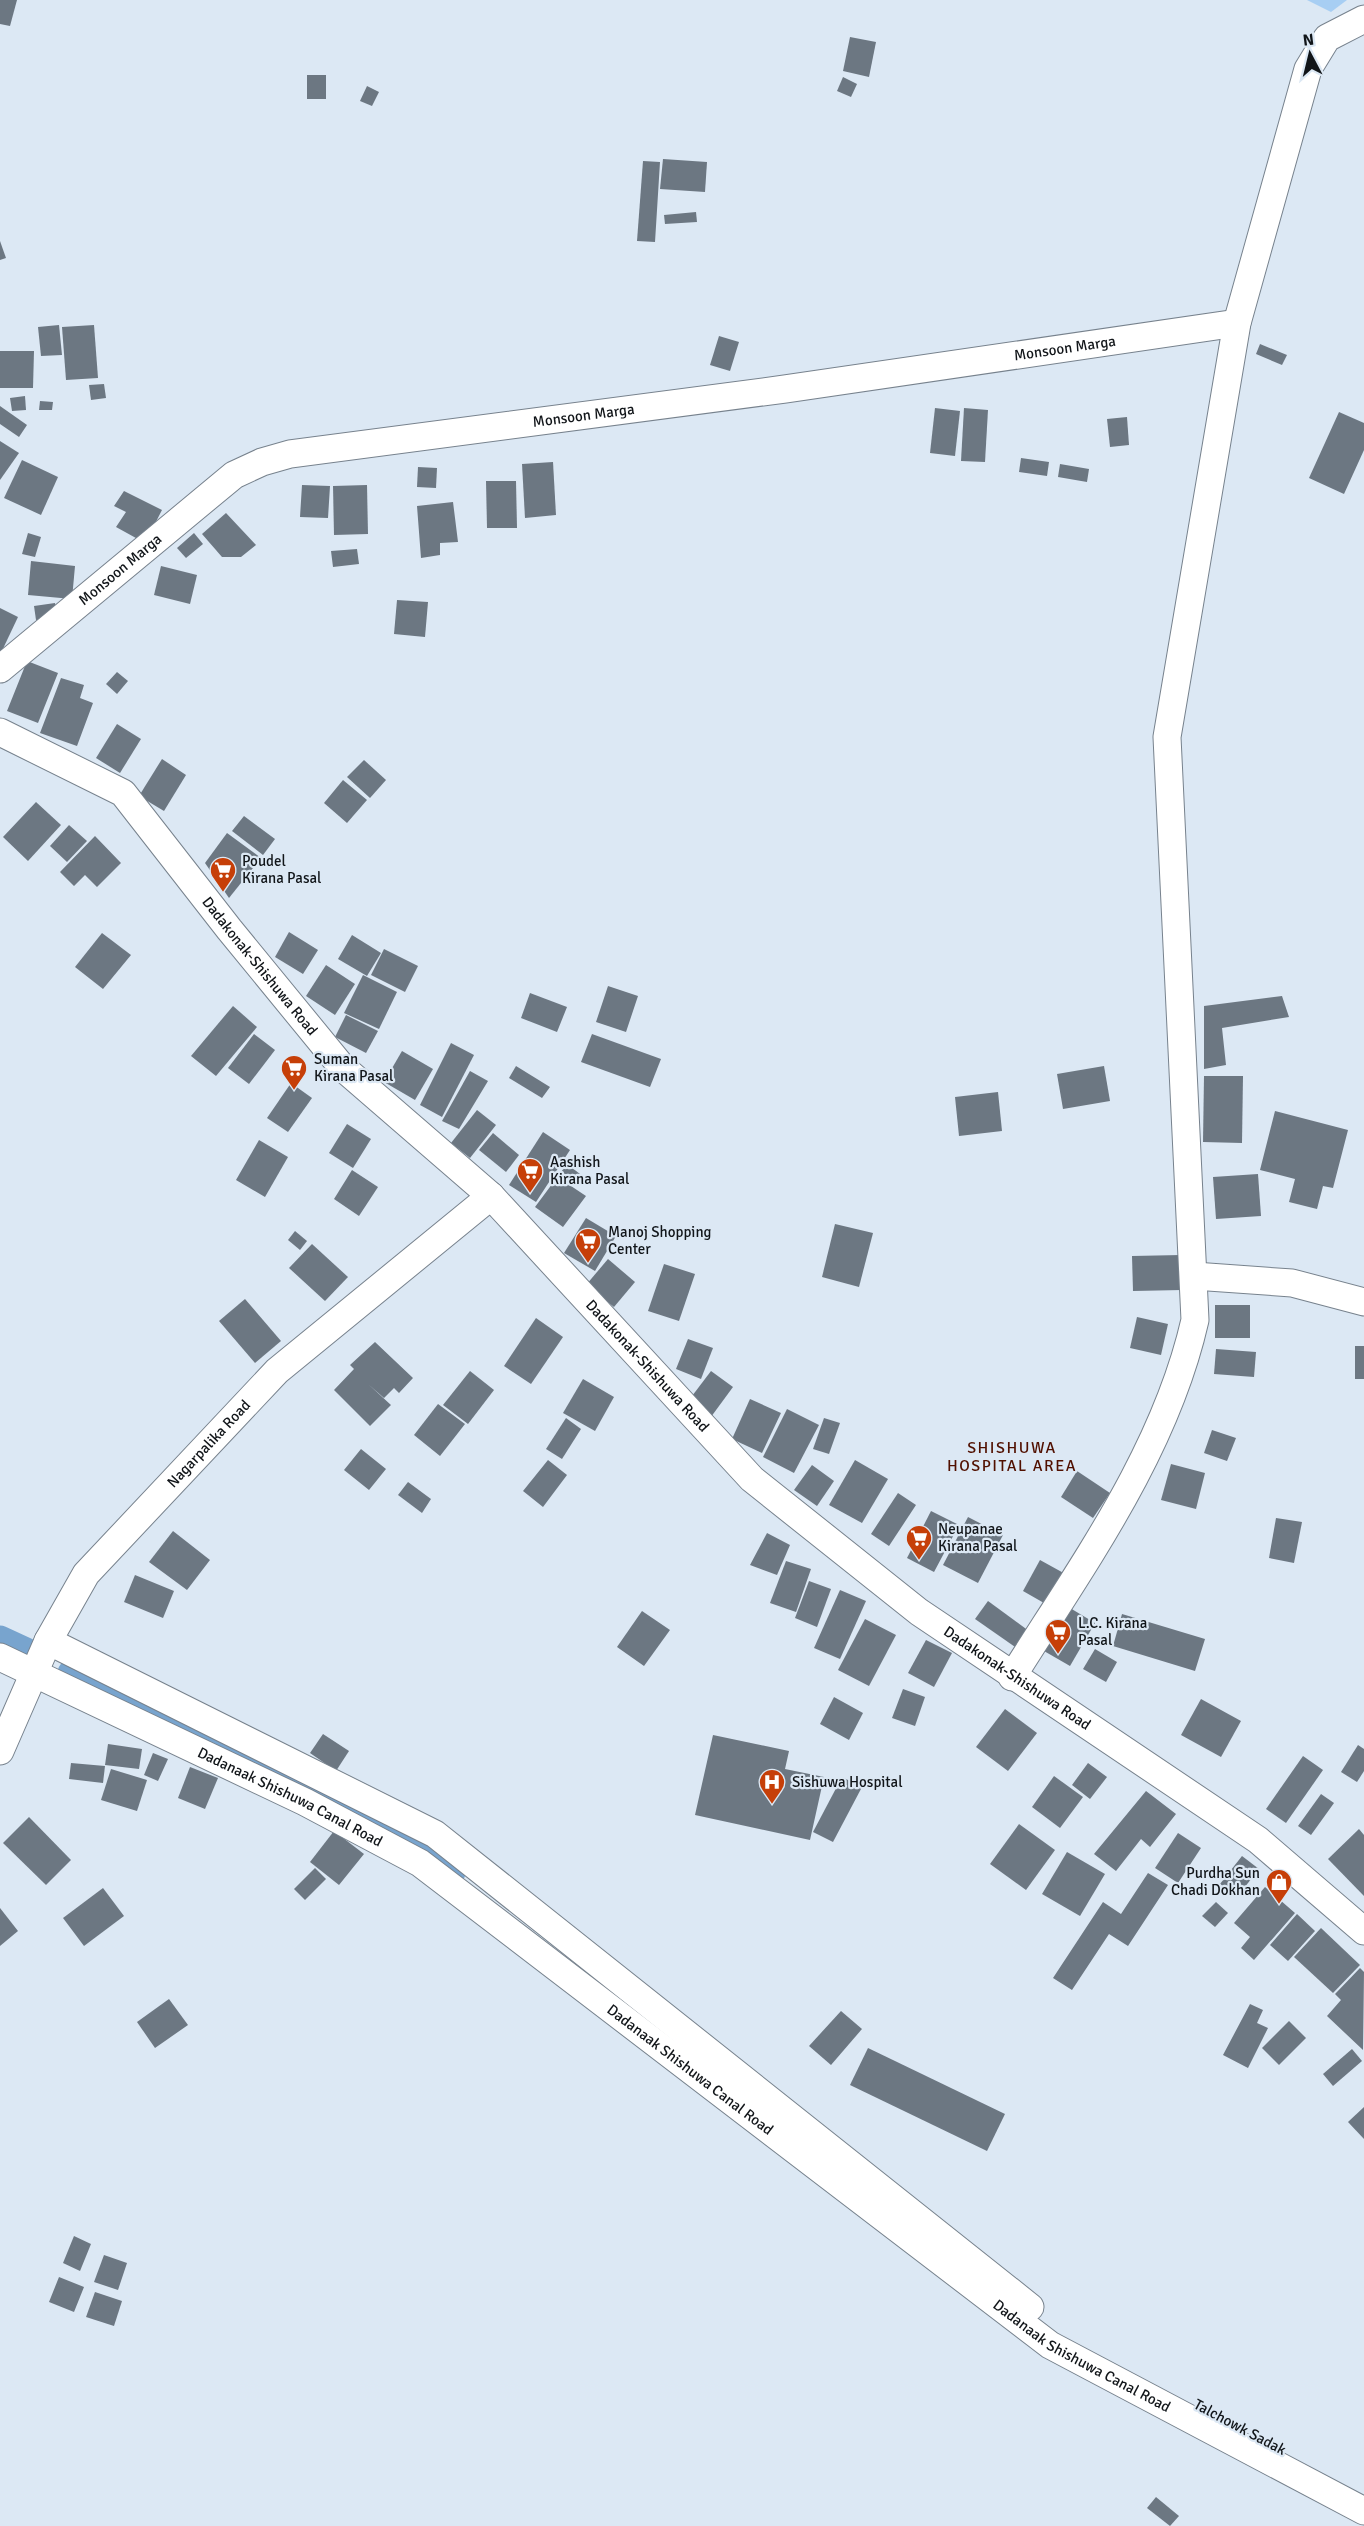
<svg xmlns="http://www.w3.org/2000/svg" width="1364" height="2526" font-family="Signika,sans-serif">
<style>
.green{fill:#a7cef3}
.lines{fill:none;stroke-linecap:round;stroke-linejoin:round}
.canal{stroke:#78a4ce;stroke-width:27}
.building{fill:#6c7782}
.minor-casing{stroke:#77828d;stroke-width:29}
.minor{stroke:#fff;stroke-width:27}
.labels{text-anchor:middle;stroke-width:4.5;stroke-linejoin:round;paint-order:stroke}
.street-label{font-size:15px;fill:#111519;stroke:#dce8f4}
.poi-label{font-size:15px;fill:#111519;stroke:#dce8f4;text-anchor:start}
.neighbourhood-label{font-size:16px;letter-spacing:1.5px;fill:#511000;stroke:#dce8f4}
</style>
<rect width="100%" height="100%" fill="#dce8f4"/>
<path class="green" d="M1307,0h40l-16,12z"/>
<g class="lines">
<g class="canal">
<path d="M0,1639l26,12"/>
<path d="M71,1673l346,171 35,28"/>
</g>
</g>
<g class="building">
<path d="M0,0h17l-7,26 -10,-2z"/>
<path d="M850,37l26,5 -7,35 -26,-6z"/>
<rect x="307" y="75" width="19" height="24"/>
<path d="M843,77l14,7 -6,13 -14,-6z"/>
<path d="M367,86l12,6 -7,14 -12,-5z"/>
<path d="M663,159l44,3 -2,30 -45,-3z"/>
<path d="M643,161l17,1 -5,80 -18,-1z"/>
<path d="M696,212l1,10 -32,2 -1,-9z"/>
<path d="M0,241l6,17 -6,2z"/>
<path d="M59,325l3,30 -21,1 -3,-29z"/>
<path d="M94,325l4,53 -32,2 -4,-53z"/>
<path d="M719,336l20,6 -9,29 -20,-6z"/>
<path d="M1260,344l27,11 -5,10 -26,-11z"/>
<path d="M0,351h34l-1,37h-33z"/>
<path d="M104,384l2,14 -15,2 -2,-15z"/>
<path d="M25,396l1,14 -14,1 -2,-13z"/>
<path d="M40,401l13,1 -1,8h-13z"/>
<path d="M0,406l27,19 -8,12 -19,-13z"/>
<path d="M935,408l25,3 -5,45 -25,-3z"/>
<path d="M964,408l24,2 -3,52 -24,-1z"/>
<path d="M1339,412l25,11v27l-20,44 -35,-16z"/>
<path d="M1127,417l2,28 -19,2 -3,-28z"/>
<path d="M0,441l19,12 -19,27z"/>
<path d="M1021,458l28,4 -2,14 -28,-4z"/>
<path d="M22,460l36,17 -17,38 -37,-17z"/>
<path d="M553,462l3,53 -31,3 -3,-54z"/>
<path d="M1060,464l29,5 -2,13 -29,-5z"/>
<path d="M418,467l19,1 -1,20 -19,-1z"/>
<path d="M486,481h30l1,47h-30z"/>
<path d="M302,485l28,1 -2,32 -28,-1z"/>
<path d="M367,485l1,49 -34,1 -1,-49z"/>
<path d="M124,491l38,19 -17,33 -29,-16 10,-15 -12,-6z"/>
<path d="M453,502l5,40 -18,1v12l-19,3 -4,-52z"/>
<path d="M226,513l30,32 -15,12h-19l-20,-23z"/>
<path d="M28,533l13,4 -6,20 -13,-3z"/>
<path d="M194,533l9,11 -17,14 -9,-10z"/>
<path d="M357,549l2,15 -26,3 -2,-16z"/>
<path d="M31,561l44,5 -3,33 -44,-4z"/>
<path d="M161,566l36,9 -7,29 -36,-9z"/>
<path d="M397,600l31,2 -3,35 -31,-3z"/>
<path d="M55,603l2,15 -21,2 -2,-14z"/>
<path d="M0,608l18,9 -18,38z"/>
<path d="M27,661l31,12 -20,50 -31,-12z"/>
<path d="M117,672l11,9 -11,13 -11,-10z"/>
<path d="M61,678l23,7 -4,13 13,5 -16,43 -37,-13z"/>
<path d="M117,724l24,15 -21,34 -24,-15z"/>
<path d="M162,759l24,16 -22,36 -25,-15z"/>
<path d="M364,760l22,20 -16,18 -23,-21z"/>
<path d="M343,780l24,20 -20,23 -23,-20z"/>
<path d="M36,802l25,23 -33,36 -25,-24z"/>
<path d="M244,816l31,23 -12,16 -31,-24z"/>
<path d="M69,825l18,16 -20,21 -17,-16z"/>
<path d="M227,833l34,25 -32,40 -24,-35z"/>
<path d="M95,836l26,27 -24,24 -12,-12 -11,11 -14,-14z"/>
<path d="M289,932l29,18 -15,24 -28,-17z"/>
<path d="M102,933l29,22 -28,34 -28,-22z"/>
<path d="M352,935l29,18 -14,23 -29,-17z"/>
<path d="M384,949l34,17 -13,26 -34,-17z"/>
<path d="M326,965l29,19 -20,31 -29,-19z"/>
<path d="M363,975l34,17 -18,37 -35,-16z"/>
<path d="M608,986l30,10 -12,36 -30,-10z"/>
<path d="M530,993l37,14 -10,25 -36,-14z"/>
<path d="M1282,996l7,21 -67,11 4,37 -22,4v-63z"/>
<path d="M233,1006l24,21 -41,49 -25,-20z"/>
<path d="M346,1015l32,16 -12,22 -31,-16z"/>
<path d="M254,1034l21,16 -26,34 -21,-16z"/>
<path d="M592,1034l69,25 -11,28 -69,-25z"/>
<path d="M451,1043l23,12 -32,62 -22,-12z"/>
<path d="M402,1051l31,18 -18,31 -31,-18z"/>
<path d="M516,1066l34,21 -8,11 -33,-20z"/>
<path d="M1104,1066l6,35 -47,8 -6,-35z"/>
<path d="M470,1071l18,10 -29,48 -17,-8z"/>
<path d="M1204,1076h39l-1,67 -39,-1z"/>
<path d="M291,1083l21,15 -24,34 -21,-14z"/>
<path d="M998,1092l4,39 -43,5 -4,-39z"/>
<path d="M477,1110l19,15 -26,33 -19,-15z"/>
<path d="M1275,1111l73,19 -15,58 -10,-2 -6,23 -28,-7 6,-23 -35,-9z"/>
<path d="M347,1124l24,15 -18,29 -24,-15z"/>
<path d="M543,1132l27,18 -34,52 -27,-17z"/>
<path d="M493,1133l26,22 -13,17 -27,-22z"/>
<path d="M259,1140l29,17 -23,40 -29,-17z"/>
<path d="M567,1164l13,10 -9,12 15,10 -23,31 -28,-20z"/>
<path d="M352,1170l26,17 -19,29 -25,-17z"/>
<path d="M1258,1174l3,42 -45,3 -3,-42z"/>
<path d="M586,1218l30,18 -21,35 -31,-18z"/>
<path d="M835,1224l38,9 -14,54 -37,-10z"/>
<path d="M295,1231l12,10 -7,9 -12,-10z"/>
<path d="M312,1244l36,33 -23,24 -36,-33z"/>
<path d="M1181,1255l1,35 -49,1 -1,-35z"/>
<path d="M608,1259l27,23 -21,25 -28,-22z"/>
<path d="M664,1264l31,10 -16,47 -31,-10z"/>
<path d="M245,1299l36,42 -26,22 -36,-42z"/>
<rect x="1215" y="1305" width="35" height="33"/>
<path d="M1137,1317l31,7 -7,31 -31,-7z"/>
<path d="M536,1318l27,19 -32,47 -27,-18z"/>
<path d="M688,1339l25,9 -12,31 -25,-10z"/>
<path d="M375,1342l38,36 -14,15 -5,-5 -10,10 -16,-14 23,21 -21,21 -36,-36 20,-21 -4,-4z"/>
<rect x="1355" y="1346" width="9" height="33"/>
<path d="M1216,1349l40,3 -2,25 -40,-3z"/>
<path d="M470,1371l24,19 -26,34 -25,-19z"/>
<path d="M711,1371l22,16 -25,34 -22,-17z"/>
<path d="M583,1379l31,18 -19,34 -32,-18z"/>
<path d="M750,1399l31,14 -19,40 -30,-14z"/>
<path d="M438,1404l27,20 -25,32 -26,-21z"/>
<path d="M787,1409l32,16 -25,48 -31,-16z"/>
<path d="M566,1418l15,11 -19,30 -16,-10z"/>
<path d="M824,1418l16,5 -11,31 -16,-5z"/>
<path d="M1212,1430l24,8 -9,23 -23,-8z"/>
<path d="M361,1449l25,20 -17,21 -25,-20z"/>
<path d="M548,1460l19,15 -24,32 -20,-16z"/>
<path d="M855,1460l33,19 -26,44 -33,-18z"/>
<path d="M1171,1464l34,9 -9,36 -35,-9z"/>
<path d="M812,1465l22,16 -17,25 -23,-16z"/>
<path d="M1077,1471l33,22 -17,25 -32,-21z"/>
<path d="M408,1482l23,17 -9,14 -24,-18z"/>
<path d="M898,1493l18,12 -27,41 -18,-12z"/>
<path d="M931,1511l28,14 -25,47 -27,-14z"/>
<path d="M968,1517l35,18 -25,48 -35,-18z"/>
<path d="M1276,1518l26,4 -8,41 -25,-5z"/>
<path d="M173,1531l37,29 -23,30 -38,-28z"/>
<path d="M767,1533l23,12 -13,30 -27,-10z"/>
<path d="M1040,1560l29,16 -18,31 -28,-16z"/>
<path d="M786,1561l25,8 -15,43 -26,-9z"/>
<path d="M135,1575l39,16 -11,27 -39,-16z"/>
<path d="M809,1581l22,8 -14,38 -22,-9z"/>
<path d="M840,1590l26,11 -26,58 -26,-11z"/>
<path d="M988,1601l45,33 -12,17 -46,-32z"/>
<path d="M1070,1608l25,15 -25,43 -26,-15z"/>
<path d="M642,1611l28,19 -26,36 -27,-19z"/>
<path d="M1122,1614l83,25 -10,32 -82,-25z"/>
<path d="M865,1619l31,16 -27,51 -31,-16z"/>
<path d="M926,1640l26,13 -18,34 -26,-14z"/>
<path d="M1095,1649l22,13 -11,20 -23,-13z"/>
<path d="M903,1689l22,8 -10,29 -23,-8z"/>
<path d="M834,1697l29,16 -14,27 -29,-16z"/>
<path d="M1201,1699l40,22 -20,36 -40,-22z"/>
<path d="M1005,1709l32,24 -29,38 -32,-24z"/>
<path d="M323,1734l26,17 -13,20 -26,-18z"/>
<path d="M713,1735l76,16 -4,18 39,8 -14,63 -115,-25z"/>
<path d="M108,1744l34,5 -3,20 -34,-4z"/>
<path d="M1358,1745l6,4v22l-7,11 -16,-10z"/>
<path d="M153,1753l15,6 -10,22 -14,-6z"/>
<path d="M1303,1756l20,14 -37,53 -20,-14z"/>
<path d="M71,1763l34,3 -2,17 -34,-4z"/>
<path d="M1088,1763l19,14 -17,22 -18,-14z"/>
<path d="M190,1767l28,11 -13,31 -27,-11z"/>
<path d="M111,1769l36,11 -10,31 -36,-11z"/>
<path d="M1054,1776l29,21 -23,31 -28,-21z"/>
<path d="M842,1777l20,10 -29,55 -20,-10z"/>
<path d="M1146,1791l30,23 -26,33 -9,-8 -25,32 -22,-17z"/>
<path d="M1321,1794l13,9 -23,32 -13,-9z"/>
<path d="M29,1817l42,43 -25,25 -43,-42z"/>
<path d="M1019,1824l36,26 -29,40 -36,-26z"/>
<path d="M1359,1829l5,6v61l-36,-37z"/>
<path d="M334,1831l30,23 -25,31 -29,-23z"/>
<path d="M1178,1833l23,15 -23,35 -23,-15z"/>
<path d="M1067,1852l38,22 -25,42 -38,-22z"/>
<path d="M1242,1856l17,13 -22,28 -17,-13z"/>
<path d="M315,1868l11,11 -21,21 -11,-11z"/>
<path d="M1148,1873l20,12 -40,61 -19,-12 -37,56 -19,-12 50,-76 18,12z"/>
<path d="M1265,1887l30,26 -41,47 -13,-12 9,-11 -16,-14z"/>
<path d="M103,1888l21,28 -40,30 -21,-28z"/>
<path d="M1216,1902l12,11 -13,14 -13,-11z"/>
<path d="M0,1908l18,23 -18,15z"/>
<path d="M1297,1914l18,17 -27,30 -18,-16z"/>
<path d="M1321,1928l39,37 -27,28 -39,-36z"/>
<path d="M1360,1968l4,4 -1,78 -36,-34 14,-16 -6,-6z"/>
<path d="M169,1999l19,26 -33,23 -18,-26z"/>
<path d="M1250,2004l13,6 -6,13 11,5 -20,40 -25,-13z"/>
<path d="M841,2011l21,18 -31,36 -22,-19z"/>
<path d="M1289,2021l17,17 -27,27 -17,-17z"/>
<path d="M868,2048l137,66 -18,37 -137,-66z"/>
<path d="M1352,2049l10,12 -29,25 -10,-12z"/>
<path d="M1364,2107v32l-16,-17z"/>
<path d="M74,2236l17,8 -11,27 -17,-8z"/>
<path d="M104,2255l23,8 -9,27 -24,-8z"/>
<path d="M59,2277l25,10 -10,25 -25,-10z"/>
<path d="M95,2292l27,9 -8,25 -28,-9z"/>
<path d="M1156,2497l23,19 -9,10 -23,-18z"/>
</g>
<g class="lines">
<g class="minor-casing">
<g id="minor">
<path id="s1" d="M0,669l234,-194 28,-13 28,-8 495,-65 452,-66"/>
<path id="s2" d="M0,732l123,61 106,136 113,138 149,129 261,283 167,133 339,228 106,91"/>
<path d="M1194,1276l98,7 72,19"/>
<path d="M48,1641l387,193 595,473"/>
<path id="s3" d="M0,1657l305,145 115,61 630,482 314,166"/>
<path d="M1012,1677c71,-113 153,-225 183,-357l-28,-583 70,-414 71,-254 19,-31 37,-19"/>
<path id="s4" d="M0,1751l48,-110 38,-67 191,-203 214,-175"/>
</g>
</g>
<use href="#minor" class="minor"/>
</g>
<defs>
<g id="supermarket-pin" transform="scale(1.35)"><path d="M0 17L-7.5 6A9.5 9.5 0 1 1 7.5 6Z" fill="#c63f08" stroke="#dce8f4"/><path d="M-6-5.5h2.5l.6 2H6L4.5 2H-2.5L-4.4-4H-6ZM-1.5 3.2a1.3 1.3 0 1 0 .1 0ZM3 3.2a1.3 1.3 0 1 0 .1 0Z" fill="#fff"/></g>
<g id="hospital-pin" transform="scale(1.35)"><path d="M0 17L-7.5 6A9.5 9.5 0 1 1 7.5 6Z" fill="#c63f08" stroke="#dce8f4"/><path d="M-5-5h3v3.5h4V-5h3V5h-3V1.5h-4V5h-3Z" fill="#fff"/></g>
<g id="shop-pin" transform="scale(1.35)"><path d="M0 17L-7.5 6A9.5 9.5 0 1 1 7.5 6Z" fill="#c63f08" stroke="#dce8f4"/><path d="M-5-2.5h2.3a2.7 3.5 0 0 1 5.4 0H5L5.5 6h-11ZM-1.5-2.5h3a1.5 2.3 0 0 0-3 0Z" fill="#fff"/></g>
</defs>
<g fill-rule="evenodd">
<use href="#supermarket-pin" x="223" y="870"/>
<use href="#supermarket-pin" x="294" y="1068"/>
<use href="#supermarket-pin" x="530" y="1171"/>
<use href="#supermarket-pin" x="588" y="1241"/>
<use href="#supermarket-pin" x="919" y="1538"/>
<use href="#supermarket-pin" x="1058" y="1632"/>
<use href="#hospital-pin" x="772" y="1782"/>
<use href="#shop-pin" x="1279" y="1882"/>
</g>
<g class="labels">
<g class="street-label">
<text dy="5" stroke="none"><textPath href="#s1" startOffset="1146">Monsoon Marga</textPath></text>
<text dy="5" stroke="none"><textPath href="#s1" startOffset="660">Monsoon Marga</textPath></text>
<text dy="5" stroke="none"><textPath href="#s1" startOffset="156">Monsoon Marga</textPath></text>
<text dy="5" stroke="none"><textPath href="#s2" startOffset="358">Dadakonak-Shishuwa Road</textPath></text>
<text dy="5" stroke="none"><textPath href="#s2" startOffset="916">Dadakonak-Shishuwa Road</textPath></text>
<text dy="5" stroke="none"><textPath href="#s4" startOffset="376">Nagarpalika Road</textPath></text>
<text dy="5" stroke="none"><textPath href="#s2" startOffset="1402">Dadakonak-Shishuwa Road</textPath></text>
<text dy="5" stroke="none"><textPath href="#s3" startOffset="322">Dadanaak Shishuwa Canal Road</textPath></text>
<text dy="5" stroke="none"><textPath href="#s3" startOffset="808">Dadanaak Shishuwa Canal Road</textPath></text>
<text dy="5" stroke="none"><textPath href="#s3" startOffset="1294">Dadanaak Shishuwa Canal Road</textPath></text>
<text transform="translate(1240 2427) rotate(28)" y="5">Talchowk Sadak</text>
</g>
<g class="poi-label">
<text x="242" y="866">Poudel<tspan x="242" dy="17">Kirana Pasal</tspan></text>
<text x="314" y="1064">Suman<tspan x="314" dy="17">Kirana Pasal</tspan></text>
<text x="550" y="1167">Aashish<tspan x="550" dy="17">Kirana Pasal</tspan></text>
<text x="608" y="1237">Manoj Shopping<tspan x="608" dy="17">Center</tspan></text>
<text x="938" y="1534">Neupanae<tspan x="938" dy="17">Kirana Pasal</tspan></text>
<text x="1078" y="1628">L.C. Kirana<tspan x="1078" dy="17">Pasal</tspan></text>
<text x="792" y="1787">Sishuwa Hospital</text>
<text x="1260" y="1878" text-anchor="end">Purdha Sun<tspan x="1260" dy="17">Chadi Dokhan</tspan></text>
</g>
<g class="neighbourhood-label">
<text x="1012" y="1453">SHISHUWA<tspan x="1012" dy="18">HOSPITAL AREA</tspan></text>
</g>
</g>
<g transform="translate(1310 54) rotate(353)" stroke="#dce8f4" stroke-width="4.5" paint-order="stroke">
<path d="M0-4.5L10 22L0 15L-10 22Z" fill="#111519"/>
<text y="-9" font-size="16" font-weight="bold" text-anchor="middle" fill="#111519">N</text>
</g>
</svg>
